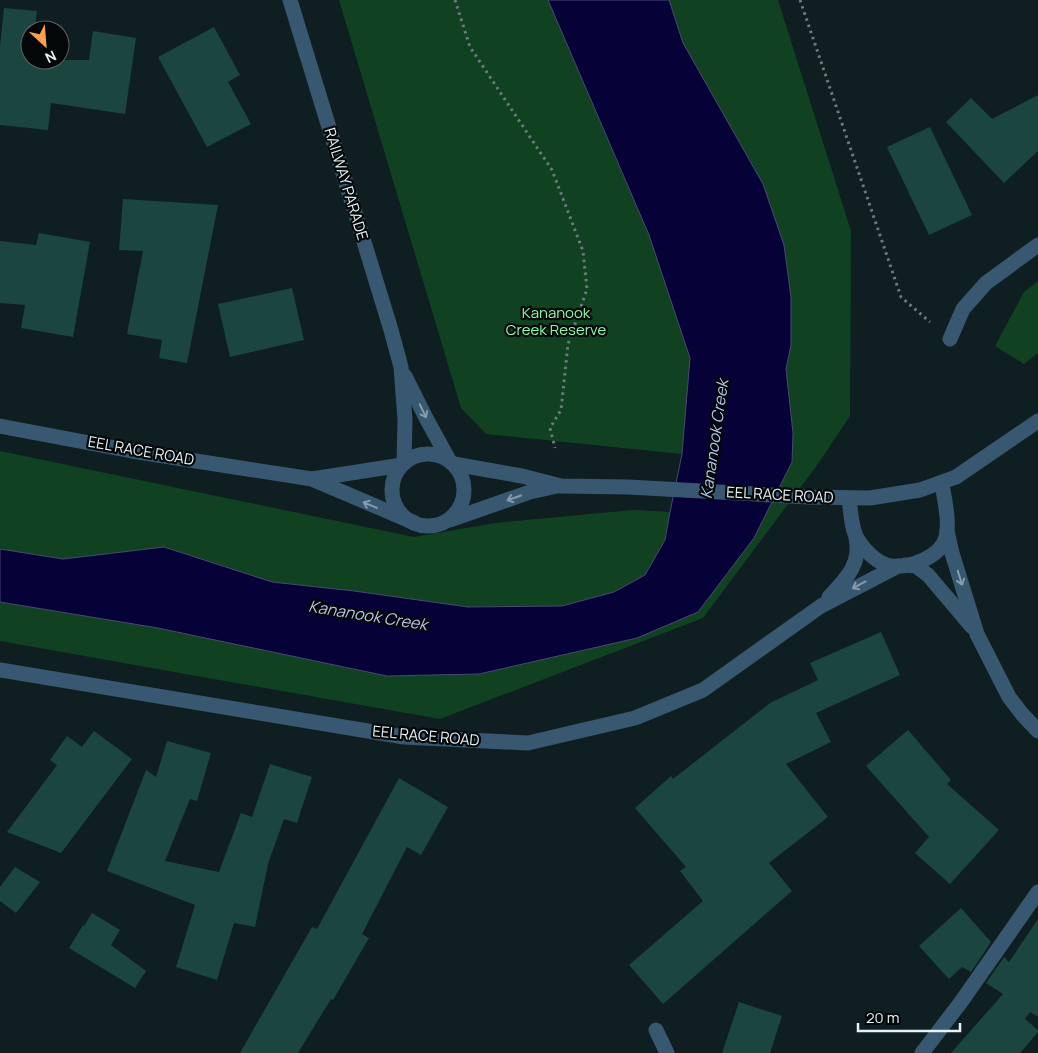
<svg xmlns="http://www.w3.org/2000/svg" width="1038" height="1053" font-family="Manrope,sans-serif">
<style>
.green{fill:#104222}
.water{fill:#060137;stroke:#4a4970}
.building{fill:#1a463f}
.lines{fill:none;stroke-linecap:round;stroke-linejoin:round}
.path{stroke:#6e7b7e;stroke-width:3;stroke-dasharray:2.5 4;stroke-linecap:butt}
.service{stroke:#375870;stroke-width:15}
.minor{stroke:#375870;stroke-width:15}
.tertiary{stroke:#375870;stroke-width:15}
.oneway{stroke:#869dab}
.labels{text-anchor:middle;stroke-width:4.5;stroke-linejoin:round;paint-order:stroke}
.street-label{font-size:15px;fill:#e7f2f4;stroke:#030708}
.park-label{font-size:15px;fill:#88fbab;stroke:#030708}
.water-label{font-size:16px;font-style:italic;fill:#b7c3ee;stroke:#030708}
</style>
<rect width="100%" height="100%" fill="#0e1e21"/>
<g class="green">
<path d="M339,0h209l101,235 41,123 -8,96 -196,-20 -25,-26z"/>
<path d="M669,0h109l73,231 -1,185 -35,52 -112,150 -263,101 -440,-78v-39l158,26 229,48 92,-2 158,-36 155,-176 1,-29 -7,-64 5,-24 -28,-161 -80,-141z"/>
<path d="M1038,281v72l-14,11 -29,-18 29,-54z"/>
<path d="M0,451l414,86 81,-14 84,-8 55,-5 36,2 -5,28 -20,35 -31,17 -52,14 -94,1 -114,-16 -82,-9 -108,-35 -101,12 -63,-10z"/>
</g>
<path class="water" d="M548,0h121l14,43 80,141 21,61 7,52v48l-5,24 7,64 -1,29 -38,76 -56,74 -61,26 -158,36 -92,2 -229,-48 -158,-26v-53l63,10 101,-12 108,35 82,9 114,16 94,-1 52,-14 31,-17 20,-35 5,-28 12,-58 8,-96 -41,-123z"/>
<g class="building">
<path d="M4,8l33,3 -2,19h-5v30h59l4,-29 43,7 -11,76 -74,-11 -3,27 -48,-5v-78z"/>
<path d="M214,27l26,48 -12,7 23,42 -44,23 -49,-90z"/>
<path d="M1038,95v56l-34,32 -58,-61 25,-24 21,21z"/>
<path d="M930,127l42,88 -43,20 -42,-88z"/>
<path d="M123,199l95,6 -31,158 -28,-5 3,-18 -35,-6 16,-83 -24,-1z"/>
<path d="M39,233l51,9 -17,95 -52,-9 4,-23 -25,-2v-62l36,4z"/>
<path d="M292,288l12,52 -74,17 -12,-53z"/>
<path d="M881,632l19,43 -84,38 15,29 -45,22 42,53 -59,46 23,28 -129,113 -34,-39 74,-64 -23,-30 6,-4 -51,-59 36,-32 2,3 97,-76 48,-23 -8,-17z"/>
<path d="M908,730l43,50 -4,4 52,46 -49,54 -35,-31 14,-16 -63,-71z"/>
<path d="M94,731l38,28 -71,94 -54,-21 50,-67 -7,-5 17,-24 15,11z"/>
<path d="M167,741l44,12 -14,48 -7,-2 -25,62 54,11 22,-59 11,4 18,-53 42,13 -15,46 -13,-4 -16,45 -13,63 -21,-4 -17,57 -41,-13 19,-62 -88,-34 39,-101 10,7z"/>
<path d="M399,778l49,29 -27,48 -14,-8 -45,87 7,4 -36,62 -2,-1 -33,54h-58l72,-126 5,2z"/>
<path d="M15,867l25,15 -24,31 -16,-12v-14z"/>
<path d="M961,908l30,34 -20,30 -9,-5 -13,12 -30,-33z"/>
<path d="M92,913l28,17 -9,15 35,26 -11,17 -66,-40 14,-23 1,1z"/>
<path d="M1038,919v98l-8,-5 -5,7 13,11v2l-18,21h-69l52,-59 -17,-11 18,-26 5,5z"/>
<path d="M739,1002l43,14 -12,37h-48z"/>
</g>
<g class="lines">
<g class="path">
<path d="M455,0l15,47 82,123 31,81 4,38 -19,55 -7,66 -11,18 5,20"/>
<path d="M800,0l101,297 29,25"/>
</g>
<g class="service">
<path d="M656,1030l11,23"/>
<path d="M922,1053l39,-51 77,-110"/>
</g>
<g class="minor">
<path d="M950,339l13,-30 23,-26 52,-38"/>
<path d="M0,426l132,25 180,28 103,44"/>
<path d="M312,479l90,-14"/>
<path d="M849,499c2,13 2,30 9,41 7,11 20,24 33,26 19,2 50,-9 55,-29 4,-17 -2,-38 -4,-54"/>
<path d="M947,531l5,22 25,81 32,63 13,17 16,17"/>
<path d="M905,565l11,1 12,9 44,52"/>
<path d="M829,597c16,-17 33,-33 27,-59"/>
<path d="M0,670l404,67 124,6 107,-25 68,-28 118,-84 77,-40"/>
</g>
<g class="tertiary">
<path d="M290,0l101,330 10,37 4,53 -1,43"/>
<path d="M405,376l21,42 23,42"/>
<circle cx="428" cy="490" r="36"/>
<path d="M454,464l68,12 39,10 67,1 181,10 61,1 50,-8 36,-13 82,-56"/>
<path d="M450,520l80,-28 27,-6"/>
</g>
</g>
<defs><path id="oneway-shaft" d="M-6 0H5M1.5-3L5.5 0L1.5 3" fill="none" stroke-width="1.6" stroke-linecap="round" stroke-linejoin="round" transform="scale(1.25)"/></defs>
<g class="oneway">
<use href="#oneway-shaft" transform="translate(423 411) rotate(64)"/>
<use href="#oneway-shaft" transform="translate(514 498) rotate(161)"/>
<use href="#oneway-shaft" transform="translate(370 505) rotate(-157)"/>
<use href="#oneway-shaft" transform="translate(960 578) rotate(73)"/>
<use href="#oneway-shaft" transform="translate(859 585) rotate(152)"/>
</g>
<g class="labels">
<g class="street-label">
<text transform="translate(346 184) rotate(73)" y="5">RAILWAY PARADE</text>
<text transform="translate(141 451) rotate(10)" y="5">EEL RACE ROAD</text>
<text transform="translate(780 495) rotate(3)" y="5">EEL RACE ROAD</text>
<text transform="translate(426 736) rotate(5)" y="5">EEL RACE ROAD</text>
</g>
<g class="park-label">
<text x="556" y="318">Kananook<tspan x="556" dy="17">Creek Reserve</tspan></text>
</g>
<g class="water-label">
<text transform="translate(714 439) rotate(-82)" y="6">Kananook Creek</text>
<text transform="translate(368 615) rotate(9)" y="6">Kananook Creek</text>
</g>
</g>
<g transform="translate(45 45) rotate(154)"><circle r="24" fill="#030708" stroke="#5e6566"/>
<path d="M0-4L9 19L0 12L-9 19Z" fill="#f9a04c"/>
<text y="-8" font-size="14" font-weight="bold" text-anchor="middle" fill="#e7f2f4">N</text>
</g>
<path d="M858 1023v8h102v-8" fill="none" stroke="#e7f2f4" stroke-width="2.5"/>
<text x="866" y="1023" font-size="15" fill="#e7f2f4" stroke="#030708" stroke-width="4" paint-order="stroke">20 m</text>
</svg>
